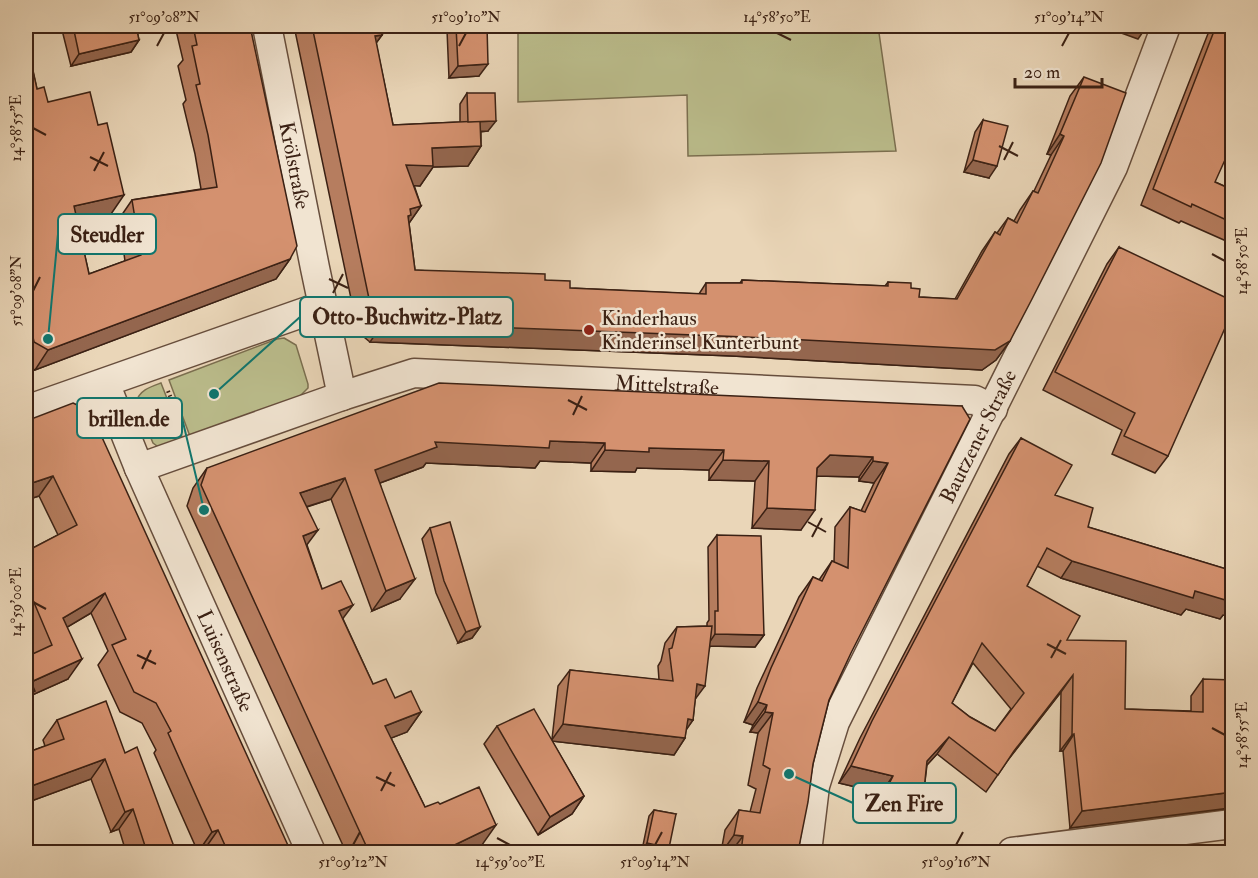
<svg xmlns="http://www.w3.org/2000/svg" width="1258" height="878" font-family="'IM FELL Double Pica',serif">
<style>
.green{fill:#bbbd8c;stroke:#7b6f50;stroke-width:1.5}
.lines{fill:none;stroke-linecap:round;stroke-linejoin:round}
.minor-casing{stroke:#674e3d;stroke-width:31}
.path{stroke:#3b2114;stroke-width:4;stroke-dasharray:1.5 3;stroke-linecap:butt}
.minor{stroke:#f1e4d1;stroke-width:28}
.wall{fill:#b67d5f;stroke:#3b2114;stroke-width:1.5;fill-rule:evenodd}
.shaded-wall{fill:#94664e;stroke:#3b2114;stroke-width:1.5}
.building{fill:#d4916f;stroke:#3b2114;stroke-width:1.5;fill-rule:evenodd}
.ticks{fill:none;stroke:#3b2114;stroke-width:2}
.poi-dot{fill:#8f2418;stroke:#f1e4d1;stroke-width:2}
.labels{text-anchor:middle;stroke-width:5;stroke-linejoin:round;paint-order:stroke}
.street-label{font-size:21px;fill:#3b2114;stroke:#f1e4d1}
.poi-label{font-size:21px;fill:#3b2114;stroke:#f1e4d1;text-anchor:start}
.leader{fill:none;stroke:#0f766e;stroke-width:2}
.callout-dot{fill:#0f766e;stroke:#f1e4d1;stroke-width:2}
.callout{fill:#f1e4d1;stroke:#0f766e;stroke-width:2}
.callout-label{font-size:22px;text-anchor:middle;font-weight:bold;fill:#3b2114}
.neatline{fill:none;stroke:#3b2114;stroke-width:2}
.ticks-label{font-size:15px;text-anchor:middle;fill:#3b2114}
</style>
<rect width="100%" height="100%" fill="#ead6b8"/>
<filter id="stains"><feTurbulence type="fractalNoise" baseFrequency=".00333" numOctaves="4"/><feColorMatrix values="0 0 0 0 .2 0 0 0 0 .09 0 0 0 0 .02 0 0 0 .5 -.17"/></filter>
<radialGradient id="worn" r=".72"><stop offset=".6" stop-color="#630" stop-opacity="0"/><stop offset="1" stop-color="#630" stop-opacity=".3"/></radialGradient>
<g class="green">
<path d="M518,26h360l18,125 -208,5 -1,-61 -169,7z"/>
<path d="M284,338l12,7 12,39v4l-9,9 -108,42 -22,-59 108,-41z"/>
<path d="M161,383l23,59 -23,7 -8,-6 -17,-41c4,-12 14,-15 25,-19z"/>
</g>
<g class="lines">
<g class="minor-casing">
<g id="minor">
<path id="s1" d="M267,26l48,242 27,128"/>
<path id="s2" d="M105,383l34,85 172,384"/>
<path d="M26,410l296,-104"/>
<path id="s3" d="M139,468l203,-72 72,-23 561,27 18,9"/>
<path id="s4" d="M807,852l8,-66 20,-64 278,-555 53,-141"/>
<path d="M1012,852l220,-28"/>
</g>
</g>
<path class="path" d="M168,391l13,32"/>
<use href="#minor" class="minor"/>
</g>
<g class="wall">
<path d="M26,26l8,4 -8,12 11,47 11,13 63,112 -34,7 12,53 36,-13 -6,-42 13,-19 69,-11 -6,-35 -12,-50 3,-4 -8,-34 5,-6 -8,-34h75l40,233 -14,20 -241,91 -9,-6z"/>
<path d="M61,26h75l3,14 -8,12 -60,14z"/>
<path d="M294,26h86l2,9 -6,8 17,82 67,-3v-18l7,-11 21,38 -7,1v14l-13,20 -35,1 -13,19 -6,-1 7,21 -12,17 6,47 130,10 25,8 129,6 7,-11h34l2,-3 143,6 3,-4 23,6 8,9 36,2 27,-48 13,-19 2,1 11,-15 6,3 6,-11 13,-19h1l17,-36 -4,-1 23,-58 14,-19 -74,264 -14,19 -14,10 -250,-14 -362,-14 -12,-10z"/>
<path d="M450,26h37l-8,50 -30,2 -2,-48z"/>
<path d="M1211,26h22l-18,156 18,8v54l-52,-23 -2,2 -38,-18z"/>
<path d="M983,120l6,58 -25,-6 11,-40z"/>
<path d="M1119,247l49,209 -13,17 -43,-19 10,-24 -79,-40 64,-126z"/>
<path d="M962,406l-133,294 -16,64 -15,88h-77l4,-22 14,-20 11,2 6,-23 -8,-4 10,-52 -8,-1 3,-7 -9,-3 13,-34 42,-91 14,-20 6,3 13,-19 2,1 1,-35 15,-20 11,4 13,-28 -15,-2v-4l-42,-1 -16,54 -49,-2 3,-47 -46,-1v-10l-72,-2 -2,4 -44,-1v-8l-51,-2 -5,7 -109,-5 -3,4 -43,16 20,116 -28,12 -41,-112 -24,8v38l15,44 21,30 30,65 22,14 26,14 -14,20 -16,6 34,69 15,-3 42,41 -15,7h-121l-159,-346 6,-18 14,-20z"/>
<path d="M26,421l265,431h-86l-1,-2 -6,2 -44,-99 2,-3 -14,-27 -22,-11 -22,-47 10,-14 -17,-38 -24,14 1,52 -36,16 -6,10v-48l7,-4 -7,-18v-105l7,18 25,-13 -19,-39 -13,4z"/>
<path d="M1021,438l34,57 33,32 145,44v46l-10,-2 -3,4 -34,-10 -5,6 -120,-37 -24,-12 -10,20 40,54 58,69 66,2v-15l12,-17 27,129 -160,20 -7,-77h-3l1,-59 -53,68 -22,32 -49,-38 -10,11 -3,25 -12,17 -39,2 8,-16 -42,-10 21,-45 149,-284zM973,663l38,46 -16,22 -25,-14 -18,-14z"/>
<path d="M430,528l50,99 -8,11 -14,5 -22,-50 -14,-54z"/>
<path d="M717,535l47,100 -9,12 -45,-1 -15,54 -2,20 -7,9 -1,9 -11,17 -122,-14 32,55 -12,18 -34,21 -54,-91 13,-18 55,13 6,-53 12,-16 89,10 -1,-14 3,-5 4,-18 12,-16 30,-1v-3l2,-3 -1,-73z"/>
<path d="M57,720l68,33 51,99h-50l-7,-23 -8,3 -20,-53 -65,24v-50l19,-7 -2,-6z"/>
<path d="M654,810l22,4 -34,36 7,-34z"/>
</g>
<g class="shaded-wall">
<path d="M1102,26h45l-9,13z"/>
<path d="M34,30l-8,12v-10z"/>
<path d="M382,35l-14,19 7,-18z"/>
<path d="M139,40l-8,12 -60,14 8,-12z"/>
<path d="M488,64l-9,12 -30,2 9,-12z"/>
<path d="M496,121l-8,10 -28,1 8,-10z"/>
<path d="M1060,134l4,2 -13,19 -4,-1z"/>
<path d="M481,146l-13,20 -35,1 -13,19 -27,-1 13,-20 26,-17z"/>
<path d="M973,160l24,6 -8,12 -25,-6z"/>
<path d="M124,195l-13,19 -51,11 14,-19z"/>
<path d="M421,206l-14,20 3,-17z"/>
<path d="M290,259l-14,20 -241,91 13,-20z"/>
<path d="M383,323l627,18 -14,19 -14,10 -250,-14 -362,-14z"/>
<path d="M550,441l55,2 -14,20 -51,-2 -5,7 -109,-5 -3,4 -62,23 14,-20 60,-28z"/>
<path d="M649,448l75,2 -15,20 -72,-2 -2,4 -44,-1 14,-21z"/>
<path d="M830,455l43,2 -14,20 -43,-1 1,-8z"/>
<path d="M723,460l46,1 -14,20 -46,-1z"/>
<path d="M873,461l15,2 -14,20 -15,-2z"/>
<path d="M53,476l-14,20 -13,4v-15z"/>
<path d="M345,478l-14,21 -45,14 14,-20z"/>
<path d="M767,508l48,2 -14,20 -49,-2z"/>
<path d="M318,530l-15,20v-14z"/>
<path d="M1072,561l123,30 38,7v19l-10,-2 -3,4 -34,-10 -5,6 -120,-37z"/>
<path d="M415,579l-15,20 -28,12 14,-20z"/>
<path d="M105,593l-14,20 -42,25 14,-20z"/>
<path d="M353,605l-15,20 1,-14z"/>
<path d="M480,627l-8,11 -14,5 8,-11z"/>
<path d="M715,634l49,1 -9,12 -48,-1z"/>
<path d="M82,659l-14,20 -36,16 -6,10v-14l5,-9z"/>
<path d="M1073,675l-12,17 -59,75 12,-16z"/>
<path d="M697,684l8,2 -12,16z"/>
<path d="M758,702l9,3 -14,20 -9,-3z"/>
<path d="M421,712l-14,20 -36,14 14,-20z"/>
<path d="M765,712l8,1 -15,20 -8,-1z"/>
<path d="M688,719l5,1 -11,16z"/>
<path d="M563,724l122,14 -11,17 -123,-14z"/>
<path d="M1074,734l-11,17h-3l12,-16z"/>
<path d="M949,737l-12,17 -22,24 12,-17z"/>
<path d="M105,759l-14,20 -65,24v-15z"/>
<path d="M851,766l42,10 -12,17 -42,-10z"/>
<path d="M924,790l-12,17 -39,2 12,-17z"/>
<path d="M1233,792v16h-3l-160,20 12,-17z"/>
<path d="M584,796l-12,18 -34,21 12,-18z"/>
<path d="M133,809l-14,20 -8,3 14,-20z"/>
<path d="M496,825l-14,20 -15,7h-27z"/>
<path d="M218,830l-14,20 -6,2 14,-20z"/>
<path d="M734,835l9,1 -12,16h-9z"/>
<path d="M647,843l22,5 -3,4h-10l-14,-2z"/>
</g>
<g class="building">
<path d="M26,26h8v4l-8,2z"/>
<path d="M73,26h63l3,14 -60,14z"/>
<path d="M193,26h57l47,220 -7,13 -242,91 -14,-8 -8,-39v-265l11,51 7,-2 4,15 42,-10 8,33 9,-2 17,72 -50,11 15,68 52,-19 -9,-55 85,-13 -9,-52 -12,-50 4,-1 -8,-38 5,-1z"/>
<path d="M312,26h68l2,9 -7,1 18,89 87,-4 1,25 -49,2 1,18 -27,-1 15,41 -11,3 1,6 -3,1 7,54 130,4v6l25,1v7l136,6v-11h36v-3l146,6v-4l23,1v5l9,1 -1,8 38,2 38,-67 5,3 8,-17 9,5 16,-32 5,2 26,-57 -4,-2 24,-57 42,16 -25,70 -69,136 -22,42 -15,9 -249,-13 -363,-14 -11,-10z"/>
<path d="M456,26h31l1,38 -30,2z"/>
<path d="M1216,26h17v116l-18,40 18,8v33l-41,-19 -1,3 -38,-18z"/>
<path d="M467,93h28l1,28 -28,1z"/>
<path d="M983,120l25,6 -11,40 -24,-6z"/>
<path d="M1119,247l114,54v9l-65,146 -44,-20 11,-23 -80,-41z"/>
<path d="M439,383l523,23 8,13 -119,234 -22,47 -16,64 -5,38 -10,50h-57l2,-16 -9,-1 5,-25 21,3 10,-44 -7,-4 10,-52 -8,-1 2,-7 -9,-3 13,-34 42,-91 9,4 10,-20 16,7 2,-61 15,5 23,-49 -15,-2v-4l-43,-2 -13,13 -2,42 -48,-2 2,-47 -46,-1 1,-10 -75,-2v4l-44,-2v-7l-55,-2 -1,7 -114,-6 2,5 -62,23 40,109 -29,12 -41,-113 -45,15 18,37 -15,6 19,53 19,-8 12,24 -14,6 34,73 13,-5 9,19 16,-7 10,21 -36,14 40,81 13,-5 2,2 39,-17 17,38 -56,27h-71l-168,-367 6,-17z"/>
<path d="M73,403l17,8 201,441h-63l-10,-22 -6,2 -44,-99 3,-2 -15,-28 -22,-11 -22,-47 14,-6 -21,-46 -42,25 19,41 -51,23 4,9 -9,4v-38l26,-12 -25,-59h-1v-56l7,18 44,-23 -24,-49 -27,9v-64z"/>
<path d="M1021,438l51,27 -17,30 38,13 -5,19 145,44v28l-1,3 -37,-11 -2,7 -121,-37 -25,-13 -20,38 53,30 -13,24 59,1 -1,68 78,3v-33l30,1v112l-151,19 -8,-77 -2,1 1,-60 -59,76 -16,24 -49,-38 -22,24 -3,29 -39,2 8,-16 -42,-10 21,-45zM982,643l42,50 -29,38 -25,-14 -18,-14z"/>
<path d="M450,522l30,105 -14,5 -22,-51 -14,-53z"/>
<path d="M717,535l44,1 3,99 -49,-1v-23h3z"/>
<path d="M712,626l-7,60 -8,-2 -4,36 -5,-1 -3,19 -122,-14 7,-54 103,11 -4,-32 3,-1 5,-21z"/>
<path d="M106,701l19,52 12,-6 39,105h-31h2l-14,-43 -8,3 -20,-53 -79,29v-35l38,-14 -7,-19z"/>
<path d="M534,709l50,87 -34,21 -53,-91z"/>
<path d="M654,810l22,4 -7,34 -22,-5z"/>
</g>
<path class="ticks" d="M777,33l14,7M157,46l7,-13M459,46l7,-13M1062,46l7,-13M33,128l13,7M999,146l19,10M90,157l18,9M1004,160l9,-18M94,171l10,-19M1212,254l13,7M329,279l19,9M33,291l7,-14M333,293l10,-19M568,400l19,10M573,415l9,-19M808,522l18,10M812,537l10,-19M33,602l13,7M1047,644l19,10M137,655l19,9M1051,658l10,-18M142,669l9,-19M1212,728l13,7M376,777l19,9M381,791l10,-19M497,838l13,7M353,845l7,-13M655,845l7,-13M956,845l7,-13"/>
<circle class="poi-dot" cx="589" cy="330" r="6"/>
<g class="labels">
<g class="street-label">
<text dy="7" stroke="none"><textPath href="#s1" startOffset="142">Krölstraße</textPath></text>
<text dy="7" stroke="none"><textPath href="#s3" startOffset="544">Mittelstraße</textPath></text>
<text dy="7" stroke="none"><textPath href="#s4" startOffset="453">Bautzener Straße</textPath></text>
<text dy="7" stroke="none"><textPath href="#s2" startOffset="303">Luisenstraße</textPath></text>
</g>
<g class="poi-label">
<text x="601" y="325">Kinderhaus<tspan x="601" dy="24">Kinderinsel Kunterbunt</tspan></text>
</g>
</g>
<path class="leader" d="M48 339L58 234M214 394L300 317M204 510L182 418M789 774L853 803"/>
<g class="callout-dot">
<circle cx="48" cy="339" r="6"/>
<circle cx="214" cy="394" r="6"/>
<circle cx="204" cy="510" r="6"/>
<circle cx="789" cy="774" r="6"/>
</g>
<g class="callout">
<rect x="58" y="214" width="98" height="40" rx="6"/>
<rect x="300" y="297" width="213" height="40" rx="6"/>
<rect x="77" y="398" width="105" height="40" rx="6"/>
<rect x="853" y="783" width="103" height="40" rx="6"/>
</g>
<g class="callout-label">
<text x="107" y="242">Steudler</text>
<text x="407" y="324">Otto-Buchwitz-Platz</text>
<text x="129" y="426">brillen.de</text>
<text x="904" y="811">Zen Fire</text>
</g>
<rect width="1258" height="878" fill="none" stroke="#ead6b8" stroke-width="66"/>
<path d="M1015 78v9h87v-9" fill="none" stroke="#3b2114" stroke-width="3"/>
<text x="1024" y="78" font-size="18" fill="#3b2114" stroke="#f1e4d1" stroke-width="4.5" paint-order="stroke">20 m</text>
<rect x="33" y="33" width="1192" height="812" class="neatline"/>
<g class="ticks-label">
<text x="164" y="22">51°09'08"N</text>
<text x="466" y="22">51°09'10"N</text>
<text x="777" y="22">14°58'50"E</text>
<text x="1069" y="22">51°09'14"N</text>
<text transform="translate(16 128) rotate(-90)" y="5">14°58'55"E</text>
<text transform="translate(1242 261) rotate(-90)" y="5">14°58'50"E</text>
<text transform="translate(16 291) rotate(-90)" y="5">51°09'08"N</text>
<text transform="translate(16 602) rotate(-90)" y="5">14°59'00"E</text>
<text transform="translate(1242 735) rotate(-90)" y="5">14°58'55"E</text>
<text x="353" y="867">51°09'12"N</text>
<text x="510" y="867">14°59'00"E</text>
<text x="655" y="867">51°09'14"N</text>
<text x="956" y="867">51°09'16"N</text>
</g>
<rect width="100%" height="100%" filter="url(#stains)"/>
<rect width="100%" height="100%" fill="url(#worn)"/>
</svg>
